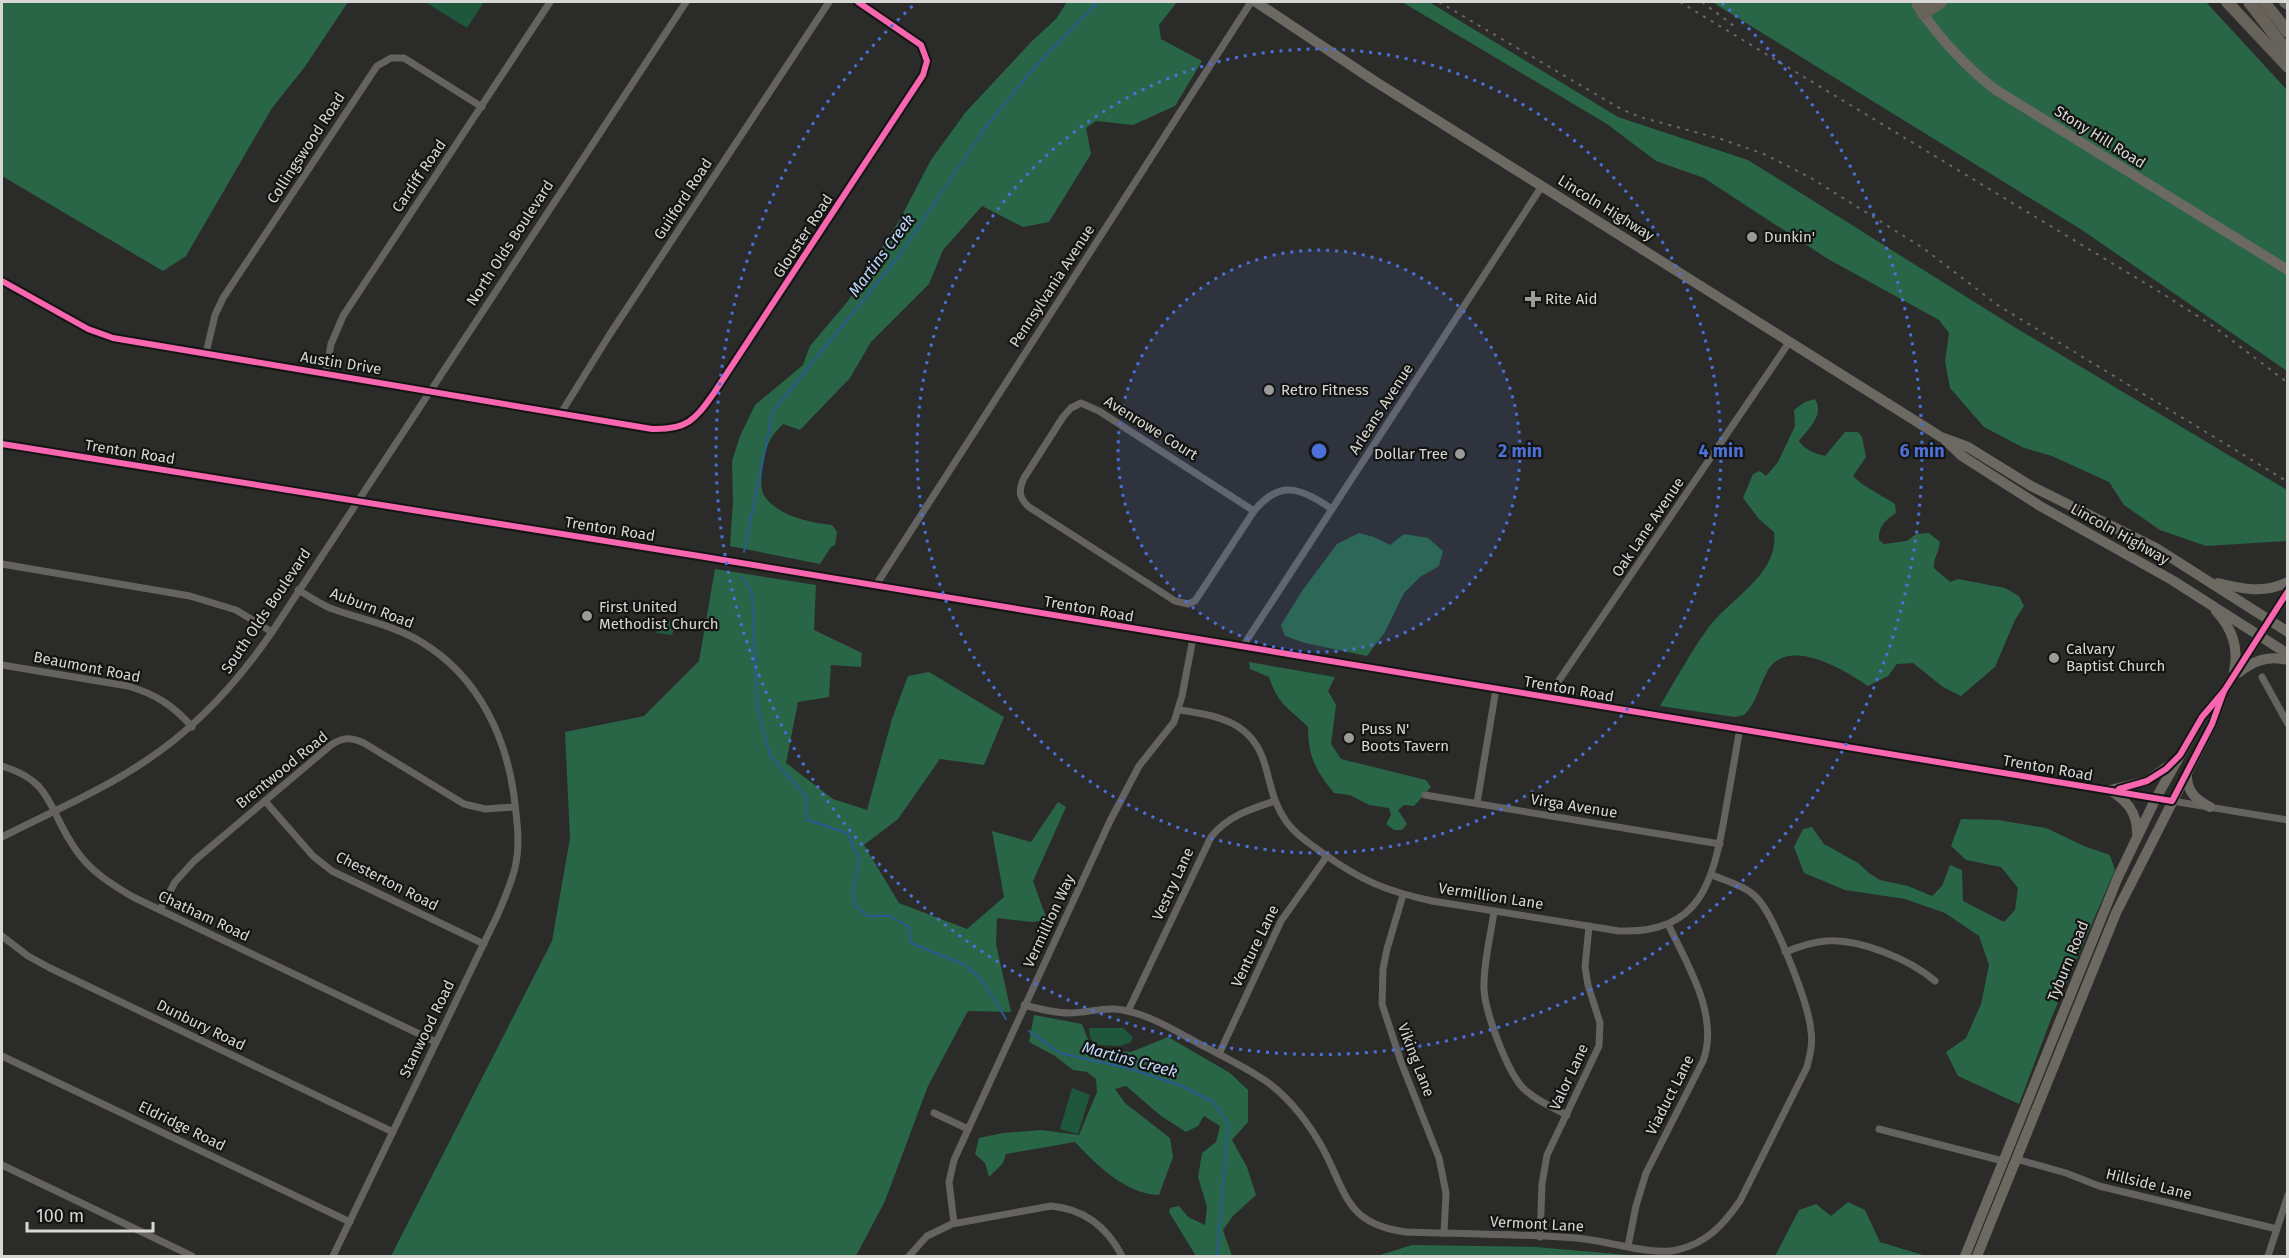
<svg xmlns="http://www.w3.org/2000/svg" width="2289" height="1258" font-family="'Fira Sans',sans-serif">
<style>
.green{fill:#1e573c}
.forest{fill:#286647}
.lines{fill:none;stroke-linecap:round;stroke-linejoin:round}
.stream{stroke:#2a5a92;stroke-width:2}
.minor{stroke:#646362;stroke-width:7}
.secondary{stroke:#686662;stroke-width:9}
.primary{stroke:#6c6862;stroke-width:10}
.motorway{stroke:#67625a;stroke-width:12}
.rail{stroke:#686867;stroke-width:2;stroke-dasharray:3 6;stroke-linecap:butt}
.cycleway-casing{stroke:#141413;stroke-width:10}
.cycleway{stroke:#f766af;stroke-width:6}
.ring{fill:none;stroke:#4c70d7;stroke-width:3;stroke-dasharray:3 6}
.poi-dot{fill:#9b9b99;stroke:#141413;stroke-width:2}
.labels{text-anchor:middle;stroke-width:4.5;stroke-linejoin:round;paint-order:stroke}
.street-label{font-size:15px;fill:#d7d7d5;stroke:#141413}
.poi-label{font-size:15px;fill:#d7d7d5;stroke:#141413;text-anchor:start}
.water-label{font-size:16px;font-style:italic;fill:#bdd9fc;stroke:#141413}
.centre{fill:#4c70d7;stroke:#141413;stroke-width:3}
.ring-label{font-size:18px;text-anchor:middle;font-weight:bold;fill:#4c70d7;stroke:#141413;stroke-width:4.5;stroke-linejoin:round;paint-order:stroke}
</style>
<rect width="100%" height="100%" fill="#2b2b2a"/>
<g class="green">
<path d="M425,2h59l-17,26z"/>
<path d="M658,619l19,3 -5,13 -16,-2z"/>
<path d="M1089,1028h34l10,9 -2,5 -11,4 -25,-1 -5,-8z"/>
<path d="M1072,1088l18,7 -12,39 -18,-5z"/>
</g>
<g class="forest">
<path d="M2,2h346l-44,66 -32,40 -86,148 -23,15 -161,-95z"/>
<path d="M1067,2h110l-18,23 2,14 41,22 -27,45 -42,19 -37,-4 -10,7 5,26 -42,68 -26,5 -41,-21 -39,44 -14,34 -58,58 -21,36 -50,52 -17,-6c-15,15 -16,21 -20,41 -1,8 -4,24 2,32 15,20 44,25 67,28l5,7 -2,13 -4,2 -11,17 -90,-18 3,-44 -1,-41 8,-25 15,-31 48,-40 7,-19 38,-45 51,-80 32,-61 34,-47 66,-71 25,-23z"/>
<path d="M1402,2h27l189,115 130,43 268,168 271,162v51l-81,5 -46,-16 -36,-25 -15,-23 -57,-26 -28,-8 -40,-21 -34,-39 -5,-27 4,-28 -10,-13 -111,-61 -124,-81 -48,-17 -49,-37z"/>
<path d="M1712,2h494l81,88v281l-205,-141z"/>
<path d="M1815,399c10,16 -7,30 -16,42 4,8 17,13 26,15l20,-24h13l4,5 4,20 -13,19 9,8 33,20 1,9c-11,7 -18,14 -17,27l5,4 23,-3 9,-7 13,-1 11,9c-1,10 -7,17 -6,26l16,14 8,-3 47,9 14,8 5,10 -9,14 -20,47 -34,29 -18,-9 -30,-24 -16,1 -9,12 -20,10c-23,-16 -79,-50 -100,-16 -9,16 -11,32 -24,45l-9,2 -75,-11c15,-25 29,-51 46,-75 22,-32 74,-56 68,-99l-15,-13 -16,-21 10,-24 7,-3 6,5 12,-14 17,-36 -1,-16 11,-8z"/>
<path d="M1359,533l15,4 16,8 14,-11 24,4 15,13 -4,15 -19,11 -16,16 -19,39 -18,24 -62,-13 -20,-7 -4,-11 21,-34 35,-47z"/>
<path d="M715,569l101,16 -2,45 48,23 -1,14 -30,-2 -2,32 -31,5 -12,61 47,36 34,11 25,-91 16,-43 21,-4 75,45 -20,48 -44,-6 -42,60 -34,26 35,58 68,26 37,-32 -12,-66 39,11 27,-40 8,5 -33,74 14,39 -15,2 -35,-4 -1,26 15,68 -43,-1 -40,75 -43,115 -29,55h-465l161,-315 18,-103 -5,-106 79,-16 55,-55z"/>
<path d="M1249,662l86,15 -7,14 8,14 -5,39 10,15 85,21 5,7 -17,19 -10,-1 -6,5 9,14 -5,6h-8l-8,-6 5,-9 -2,-7 -20,-3 -19,-10 -16,-2c-18,-22 -26,-37 -26,-66 -19,-19 -30,-22 -39,-50l-19,-8z"/>
<path d="M1961,819l37,1 48,8 38,18 26,9 5,15 -64,149 -32,85 -61,-28 -12,-24 20,-14 15,-34 8,-39 -10,-29 -34,-23 -40,-14 -60,-9 -41,-17 -10,-26 9,-18 9,-2 12,17 34,19 11,10 11,7 28,6 24,10 10,-10 8,-21 12,5 1,31 41,21 11,-12 3,-22 -17,-21 -35,-7 -15,-14z"/>
<path d="M1034,1015l48,9 10,26 39,2 37,-15 62,36 18,17v32l-16,18 15,27 9,28 -23,21 -10,14 9,26h-36l-27,-44 1,-4 9,-2 9,11 17,8 2,-18 -9,-30 4,-24 14,-11 4,-16 -16,-10 -6,10 -12,6 -25,-16 -35,-30 -11,3 10,14 45,35 3,19 -14,38c-33,-1 -63,-30 -84,-53l-69,12 -3,9 -14,14 -4,-14 -10,-9 4,-16 24,-5 38,-3 38,5 18,-43 -1,-13 -9,-7 -14,-2 -18,-14 -26,-14z"/>
<path d="M1848,1202l17,8 15,32 46,14h-151l24,-46 17,-6 15,12z"/>
<path d="M1412,1245l124,2 103,9h-262z"/>
</g>
<g class="lines">
<g class="stream">
<path d="M744,552l29,-141 126,-155 86,-128 47,-58 66,-68"/>
<path d="M743,577l9,16 5,113 13,49 36,42 2,23 39,13 13,27 -7,28 2,18 13,10h22l19,11 2,16 54,22 16,14 25,40"/>
<path d="M1029,1031l31,22 71,16 51,17 31,16 15,21 -11,133"/>
</g>
<g class="minor">
<path d="M2,281l86,48 25,9 539,91c35,1 43,-9 62,-36l209,-318 4,-14 -6,-16 -63,-43"/>
<path d="M206,353l9,-38 8,-17 154,-232 14,-8h13l78,49"/>
<path d="M326,372l5,-28 12,-28 207,-314"/>
<path d="M1081,403l18,8 155,100 -59,90 -7,3 -13,-3 -146,-94c-10,-9 -11,-16 -5,-29l39,-61 8,-9z"/>
<path d="M561,413l49,-79 219,-332"/>
<path d="M1254,511c27,-33 47,-22 78,-2"/>
<path d="M2,564l188,32 46,14 36,22"/>
<path d="M876,585l375,-583"/>
<path d="M298,590c11,6 21,13 32,18 32,12 64,17 93,35 57,35 85,97 92,161 2,19 5,39 1,59 -3,17 -11,34 -18,51l-165,342"/>
<path d="M1243,646l299,-460"/>
<path d="M2,665l126,21c27,8 45,19 64,41"/>
<path d="M2262,677l26,47"/>
<path d="M1547,698l243,-357"/>
<path d="M1179,710c39,5 74,12 86,55 6,20 8,38 21,56 9,13 24,23 38,33 38,27 62,37 108,47l187,30c82,3 94,-49 106,-117 5,-28 10,-57 15,-86"/>
<path d="M2,766c53,16 45,44 74,84 14,21 35,34 57,47l303,145"/>
<path d="M1425,795l295,49"/>
<path d="M265,801l48,55 19,15 152,73"/>
<path d="M2172,801l116,19"/>
<path d="M1477,803l19,-114"/>
<path d="M2,837c47,-24 97,-45 142,-75 52,-34 93,-79 128,-130l414,-630"/>
<path d="M1403,895l-16,54 -4,20 -1,35 19,58 38,96 7,35 -2,40"/>
<path d="M160,910l15,-28 19,-21 137,-116c12,-8 20,-8 33,-2l100,61 21,5 30,-2"/>
<path d="M1494,911c-3,25 -11,52 -10,78 1,23 23,82 39,99 12,12 29,19 44,27"/>
<path d="M2,936l26,20 22,12 343,164"/>
<path d="M1785,952c13,-5 27,-10 41,-11 33,-3 85,19 109,40"/>
<path d="M1024,1005c15,4 30,8 45,8 16,0 31,-5 46,-4 33,3 63,24 92,39 21,11 44,22 63,36 22,17 39,40 52,63 25,46 23,77 84,85 57,2 114,2 170,6 30,2 74,18 101,12 30,-7 46,-25 63,-49l67,-134c3,-12 6,-24 4,-36 -2,-26 -36,-114 -54,-133 -11,-12 -31,-17 -45,-23"/>
<path d="M1128,1011l83,-174c17,-21 39,-28 64,-36"/>
<path d="M1219,1054l62,-133 46,-65"/>
<path d="M2,1056l348,166"/>
<path d="M934,1113l34,16"/>
<path d="M1879,1129l124,32"/>
<path d="M2016,1159l50,14 33,13 178,43"/>
<path d="M2,1165l190,91"/>
<path d="M954,1223l-5,-41 5,-22 156,-339 29,-55 35,-44 8,-26 11,-58"/>
<path d="M1540,1237l2,-53 5,-29 52,-109 1,-23 -12,-38 -3,-18 4,-41"/>
<path d="M1628,1246l8,-40 10,-33 57,-112c17,-45 -16,-97 -35,-137"/>
<path d="M909,1256l18,-20 25,-12 99,-18c34,3 56,21 71,50"/>
<path d="M2268,1256l20,-61"/>
</g>
<path class="secondary" d="M2,444l703,113 1467,244"/>
<g class="primary">
<path d="M1256,2l120,80 565,355 27,10 63,39 125,62 132,84"/>
<path d="M1919,8c22,32 47,59 77,82l292,180"/>
<path d="M1946,441l16,15 78,50 132,74 116,74"/>
<path d="M2218,583c24,6 46,11 70,-1"/>
<path d="M2216,611c16,17 23,37 18,60"/>
<path d="M2238,673c15,-12 30,-18 50,-13"/>
<path d="M2187,773c-1,18 8,26 23,34"/>
<path d="M2110,790l37,-9 24,-17"/>
<path d="M2110,790c17,11 27,22 27,43"/>
<path d="M1965,1256l153,-379 38,-79 46,-81 22,-26 64,-100"/>
<path d="M1977,1256l139,-343 96,-189 10,-27"/>
</g>
<g class="motorway">
<path d="M2227,2l61,65"/>
<path d="M2249,2l39,50"/>
<path d="M2264,2l24,30"/>
<path d="M2285,2l3,2"/>
<path d="M1918,5l5,-3"/>
<path d="M1923,14l18,-12"/>
</g>
<g class="rail">
<path d="M1439,2l182,107 19,8 81,22 43,15 47,24 112,70 76,58 289,176"/>
<path d="M1680,2l483,292 50,32 75,57"/>
<path d="M1702,2l32,24"/>
</g>
<g class="cycleway-casing">
<g id="cycleway">
<path d="M2,281l86,48 25,9 539,91c35,1 43,-9 62,-36l209,-318 4,-14 -6,-16 -63,-43"/>
<path d="M2,444l703,113 1467,244 40,-77 12,-33"/>
<path d="M2119,789l28,-8 19,-12 14,-14 22,-38 22,-26 64,-100"/>
</g>
</g>
<use href="#cycleway" class="cycleway"/>
</g>
<circle cx="1319" cy="451" r="201" fill="#4c70d7" fill-opacity=".12"/>
<g class="ring">
<circle cx="1319" cy="451" r="201"/>
<circle cx="1319" cy="451" r="402"/>
<path d="M1722 3A603 603 0 1 1 916 3"/>
</g>
<g class="poi-dot">
<circle cx="1752" cy="237" r="6"/>
<path d="M1530 290h6v6h6v6h-6v6h-6v-6h-6v-6h6z"/>
<circle cx="1269" cy="390" r="6"/>
<circle cx="1460" cy="454" r="6"/>
<circle cx="587" cy="616" r="6"/>
<circle cx="2054" cy="658" r="6"/>
<circle cx="1349" cy="738" r="6"/>
</g>
<g class="labels">
<g class="street-label">
<text transform="translate(2100 137) rotate(32)" y="5">Stony Hill Road</text>
<text transform="translate(306 148) rotate(-57)" y="5">Collingswood Road</text>
<text transform="translate(419 176) rotate(-56)" y="5">Cardiff Road</text>
<text transform="translate(683 199) rotate(-57)" y="5">Guilford Road</text>
<text transform="translate(1606 208) rotate(32)" y="5">Lincoln Highway</text>
<text transform="translate(803 236) rotate(-57)" y="5">Glouster Road</text>
<text transform="translate(510 243) rotate(-57)" y="5">North Olds Boulevard</text>
<text transform="translate(1052 286) rotate(-57)" y="5">Pennsylvania Avenue</text>
<text transform="translate(341 363) rotate(9)" y="5">Austin Drive</text>
<text transform="translate(1381 409) rotate(-57)" y="5">Arleans Avenue</text>
<text transform="translate(1151 428) rotate(32)" y="5">Avenrowe Court</text>
<text transform="translate(130 452) rotate(9)" y="5">Trenton Road</text>
<text transform="translate(1648 527) rotate(-56)" y="5">Oak Lane Avenue</text>
<text transform="translate(610 529) rotate(9)" y="5">Trenton Road</text>
<text transform="translate(2120 534) rotate(29)" y="5">Lincoln Highway</text>
<text transform="translate(372 608) rotate(21)" y="5">Auburn Road</text>
<text transform="translate(1089 609) rotate(10)" y="5">Trenton Road</text>
<text transform="translate(266 611) rotate(-56)" y="5">South Olds Boulevard</text>
<text transform="translate(87 667) rotate(11)" y="5">Beaumont Road</text>
<text transform="translate(1569 689) rotate(10)" y="5">Trenton Road</text>
<text transform="translate(2048 768) rotate(10)" y="5">Trenton Road</text>
<text transform="translate(282 770) rotate(-39)" y="5">Brentwood Road</text>
<text transform="translate(1574 806) rotate(9)" y="5">Virga Avenue</text>
<text transform="translate(387 881) rotate(27)" y="5">Chesterton Road</text>
<text transform="translate(1173 884) rotate(-65)" y="5">Vestry Lane</text>
<text transform="translate(1491 896) rotate(9)" y="5">Vermillion Lane</text>
<text transform="translate(204 916) rotate(25)" y="5">Chatham Road</text>
<text transform="translate(1049 921) rotate(-65)" y="5">Vermillion Way</text>
<text transform="translate(1255 946) rotate(-64)" y="5">Venture Lane</text>
<text transform="translate(2068 961) rotate(-68)" y="5">Tyburn Road</text>
<text transform="translate(201 1025) rotate(26)" y="5">Dunbury Road</text>
<text transform="translate(427 1029) rotate(-64)" y="5">Stanwood Road</text>
<text transform="translate(1416 1060) rotate(69)" y="5">Viking Lane</text>
<text transform="translate(1569 1077) rotate(-65)" y="5">Valor Lane</text>
<text transform="translate(1670 1095) rotate(-63)" y="5">Viaduct Lane</text>
<text transform="translate(182 1126) rotate(26)" y="5">Eldridge Road</text>
<text transform="translate(2149 1184) rotate(14)" y="5">Hillside Lane</text>
<text transform="translate(1537 1224) rotate(3)" y="5">Vermont Lane</text>
</g>
<g class="poi-label">
<text x="1764" y="242">Dunkin'</text>
<text x="1545" y="304">Rite Aid</text>
<text x="1281" y="395">Retro Fitness</text>
<text x="1448" y="459" text-anchor="end">Dollar Tree</text>
<text x="599" y="612">First United<tspan x="599" dy="17">Methodist Church</tspan></text>
<text x="2066" y="654">Calvary<tspan x="2066" dy="17">Baptist Church</tspan></text>
<text x="1361" y="734">Puss N'<tspan x="1361" dy="17">Boots Tavern</tspan></text>
</g>
<g class="water-label">
<text transform="translate(881 255) rotate(-53)" y="6">Martins Creek</text>
<text transform="translate(1130 1059) rotate(15)" y="6">Martins Creek</text>
</g>
</g>
<circle cx="1319" cy="451" r="9" class="centre"/>
<g class="ring-label">
<text x="1520" y="457">2 min</text>
<text x="1721" y="457">4 min</text>
<text x="1922" y="457">6 min</text>
</g>
<rect width="2289" height="1258" fill="none" stroke="#d7d7d5" stroke-width="6"/>
<path d="M27 1222v9h126v-9" fill="none" stroke="#d7d7d5" stroke-width="3"/>
<text x="36" y="1222" font-size="18" fill="#d7d7d5" stroke="#141413" stroke-width="4.5" paint-order="stroke">100 m</text>
</svg>
